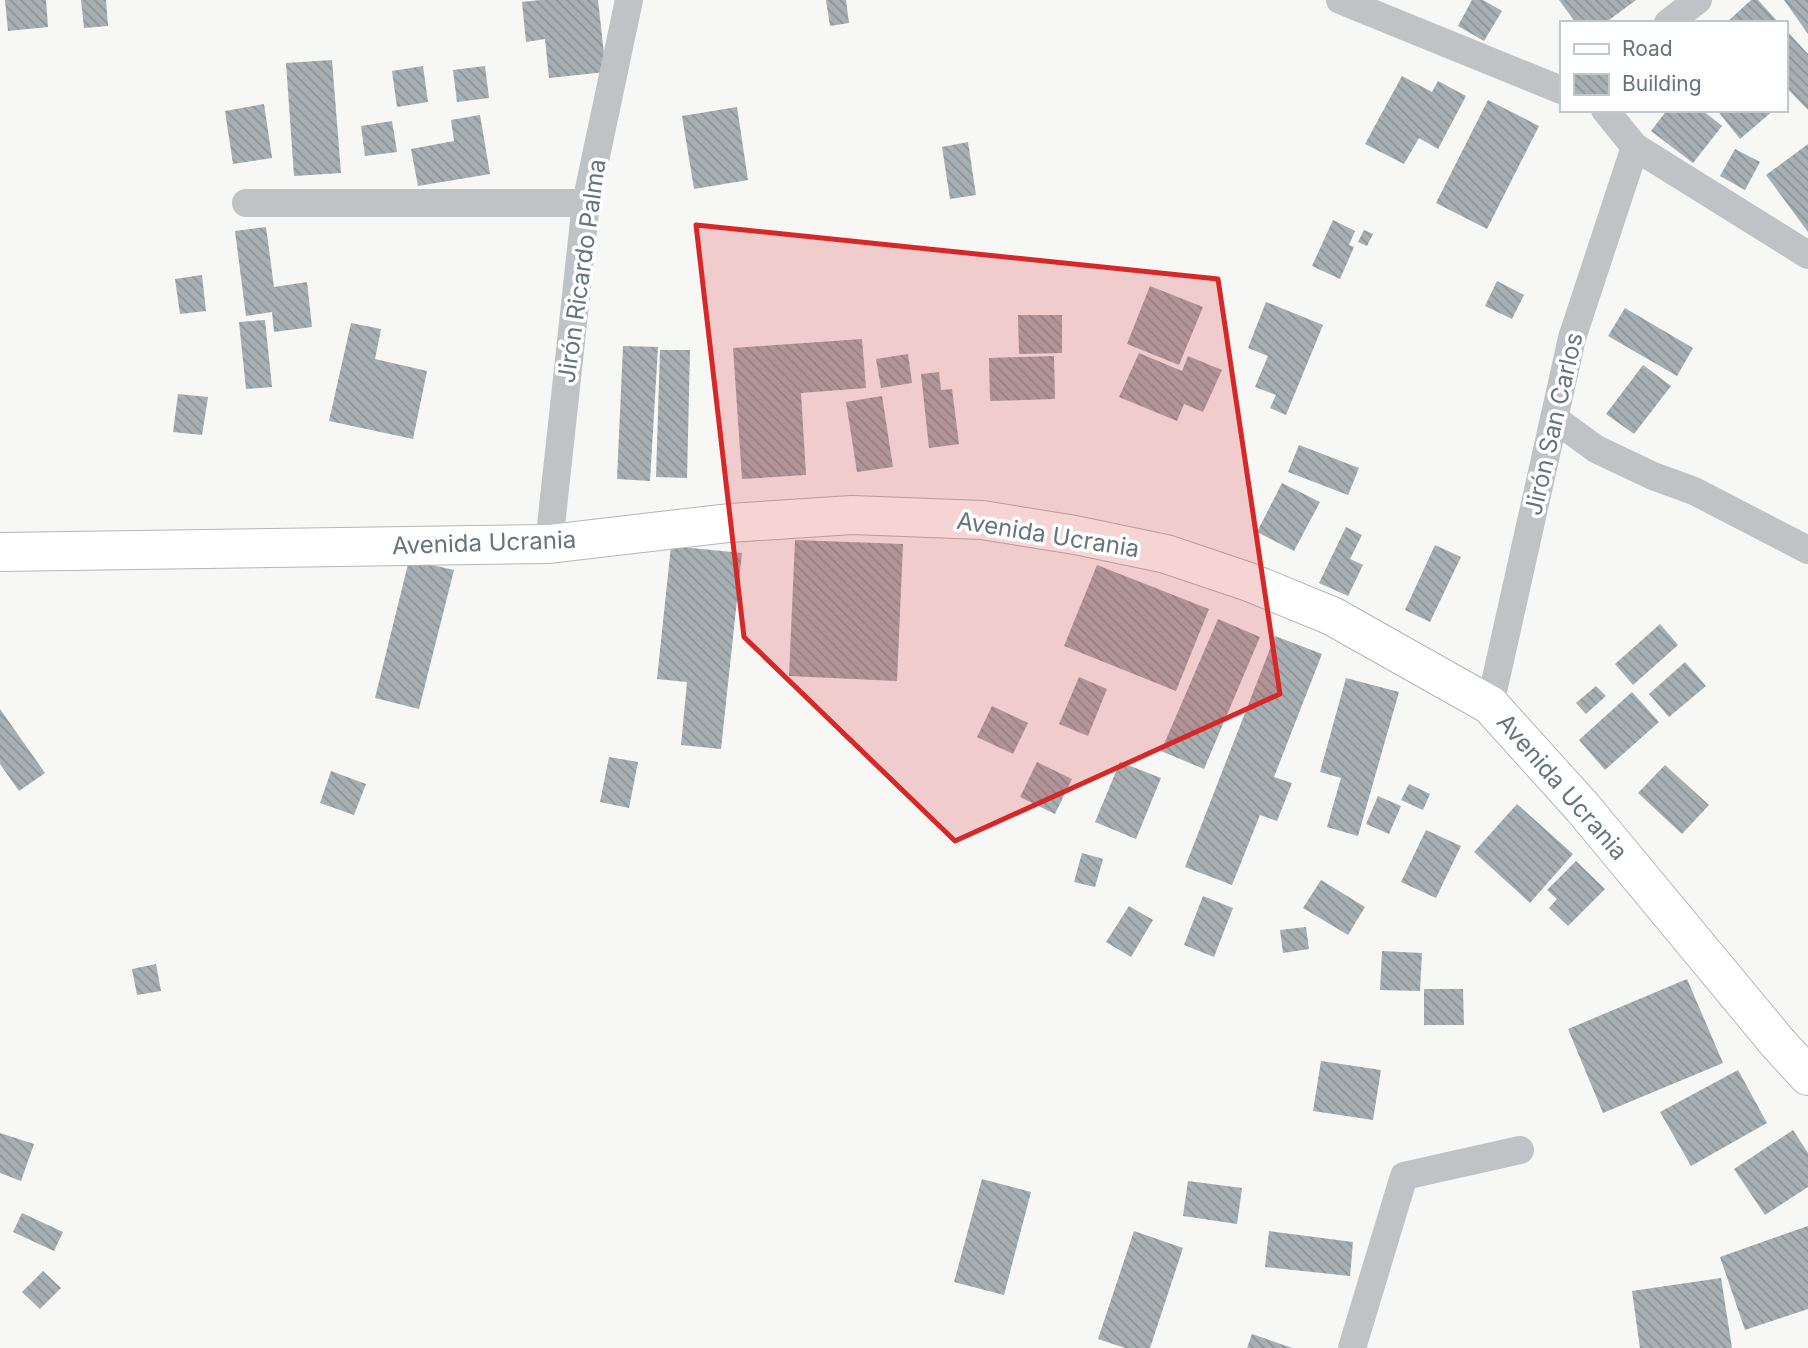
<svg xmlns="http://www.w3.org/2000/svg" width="1808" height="1348" font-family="Inter,sans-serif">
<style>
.building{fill:url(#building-back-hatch)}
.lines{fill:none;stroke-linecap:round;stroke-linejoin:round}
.secondary-casing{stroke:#b1b7bb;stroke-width:40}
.minor{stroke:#bfc3c6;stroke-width:28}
.secondary{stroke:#fff;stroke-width:38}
.marked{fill:#d62828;fill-opacity:0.2;stroke:#d62828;stroke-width:5;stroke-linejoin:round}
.labels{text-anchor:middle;stroke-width:7;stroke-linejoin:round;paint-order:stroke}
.street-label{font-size:24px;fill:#65757d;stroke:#fff}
</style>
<defs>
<pattern id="building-back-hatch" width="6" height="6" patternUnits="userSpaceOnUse" patternTransform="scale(1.75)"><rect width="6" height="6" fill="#a7afb3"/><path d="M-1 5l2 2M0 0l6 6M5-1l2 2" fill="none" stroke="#8c9397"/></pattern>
</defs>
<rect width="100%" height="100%" fill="#f7f7f5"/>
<g class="building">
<path d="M5,0h41l2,27 -40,4z"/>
<path d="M81,0h25l2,26 -24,2z"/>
<path d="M540,0h58l8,72 -57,6 -4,-39 -19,3 -4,-40z"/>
<path d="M826,0h20l3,23 -19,3z"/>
<path d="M1472,0h11l19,11 -18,30 -26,-15z"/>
<path d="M1559,0h77l-31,23h-29z"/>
<path d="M1751,0h7l21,23h-53z"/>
<path d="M1784,0h24v34z"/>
<path d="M1785,29l23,25v56l-23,-24z"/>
<path d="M332,60l9,113 -47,3 -8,-113z"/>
<path d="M423,66l5,36 -31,5 -5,-36z"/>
<path d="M485,66l4,32 -32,4 -4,-32z"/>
<path d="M1402,76l30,16 6,-11 28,15 -28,53 -19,-11 -15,26 -39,-20z"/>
<path d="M1488,100l51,26 -52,103 -51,-26z"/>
<path d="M264,104l8,54 -39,6 -8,-53z"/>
<path d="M737,107l11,73 -54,9 -12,-73z"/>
<path d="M1667,110h35l20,16 -29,37 -42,-32z"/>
<path d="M1717,110h57l-34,29z"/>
<path d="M480,115l10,59 -72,12 -7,-37 43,-8 -3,-21z"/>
<path d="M392,121l5,31 -32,4 -4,-30z"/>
<path d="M968,142l8,53 -26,4 -8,-52z"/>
<path d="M1808,144v88l-42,-57z"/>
<path d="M1735,149l25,13 -15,28 -25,-14z"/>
<path d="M1333,220l22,11 -6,14 5,2 -14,32 -28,-13z"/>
<path d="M266,227l8,60 33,-5 5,45 -38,5 -2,-20 -26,4 -11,-85z"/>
<path d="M1364,230l9,4 -6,12 -9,-4z"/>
<path d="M202,275l4,36 -26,3 -5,-35z"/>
<path d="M1497,281l27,14 -12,24 -27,-13z"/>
<path d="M1150,286l53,21 -24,58 -52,-21z"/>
<path d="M1266,302l57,23 -37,90 -16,-7 6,-13 -21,-8 13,-31 -20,-8z"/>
<path d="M1625,308l68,40 -16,28 -69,-40z"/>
<path d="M1018,315h44v38l-43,1z"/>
<path d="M265,320l7,67 -26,2 -7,-67z"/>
<path d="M351,323l30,6 -6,30 52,12 -14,68 -84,-18z"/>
<path d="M862,339l4,49 -65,5 5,82 -64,4 -9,-131z"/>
<path d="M623,346l35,1 -8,134 -33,-2z"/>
<path d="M660,350h30l-3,128 -31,-1z"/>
<path d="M1139,353l43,18 6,-15 34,14 -19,42 -19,-8 -7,17 -58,-24z"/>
<path d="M908,354l4,29 -31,5 -5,-29z"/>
<path d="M1054,356l1,43 -65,2 -1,-43z"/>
<path d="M1643,365l28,21 -37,48 -28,-20z"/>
<path d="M939,372l2,18 11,-1 7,55 -30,4 -8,-74z"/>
<path d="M178,394l30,3 -6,38 -29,-3z"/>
<path d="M882,396l11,71 -36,5 -11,-70z"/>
<path d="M1299,445l60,23 -11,27 -60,-23z"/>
<path d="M1282,483l38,19 -26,49 -37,-19z"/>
<path d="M1346,527l16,8 -12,24 13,6 -15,31 -29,-13z"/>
<path d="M795,540l108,4 -6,137 -108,-5z"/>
<path d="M1435,545l26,12 -31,65 -25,-12z"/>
<path d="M671,546l71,7 -21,196 -40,-4 6,-63 -30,-3z"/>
<path d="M409,560l45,10 -35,139 -44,-11z"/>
<path d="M1097,565l112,44 -33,82 -112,-45z"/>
<path d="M1218,619l42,18 -56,132 -43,-18z"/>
<path d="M1660,624l18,21 -45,40 -18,-21z"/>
<path d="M1275,636l47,18 -48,123 18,6 -15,38 -17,-6 -28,70 -47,-18z"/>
<path d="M1685,662l21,24 -37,31 -20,-23z"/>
<path d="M1079,677l28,12 -19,47 -29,-12z"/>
<path d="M1346,678l53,14 -41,144 -31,-9 14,-49 -21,-6z"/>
<path d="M1596,686l10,10 -20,18 -10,-11z"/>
<path d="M1632,692l27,30 -54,48 -26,-30z"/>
<path d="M992,706l36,17 -15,31 -36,-17z"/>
<path d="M0,709l45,64 -26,18 -19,-27z"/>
<path d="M609,757l29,5 -9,46 -29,-6z"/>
<path d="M1037,762l35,17 -17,35 -35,-17z"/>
<path d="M1120,762l41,16 -25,61 -41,-17z"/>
<path d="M1665,765l44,40 -27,29 -44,-41z"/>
<path d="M331,771l35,13 -12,31 -34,-12z"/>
<path d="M1409,784l21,10 -7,16 -22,-10z"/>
<path d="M1378,796l23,10 -12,28 -23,-10z"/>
<path d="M1517,804l56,50 -43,49 -56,-51z"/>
<path d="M1426,830l35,16 -25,52 -35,-16z"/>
<path d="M1082,853l21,6 -8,28 -21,-5z"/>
<path d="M1576,861l29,28 -37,37 -19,-18 8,-9 -10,-9z"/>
<path d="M1321,880l44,27 -17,28 -45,-27z"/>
<path d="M1203,896l30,12 -19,49 -30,-12z"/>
<path d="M1129,906l24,14 -22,37 -25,-15z"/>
<path d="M1306,927l3,22 -26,4 -3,-23z"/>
<path d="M1382,951l40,2 -2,38 -40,-1z"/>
<path d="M156,964l5,27 -24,4 -5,-26z"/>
<path d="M1687,979l36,84 -120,50 -35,-84z"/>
<path d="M1424,989h39l1,36h-40z"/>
<path d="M1321,1061l60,9 -8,50 -60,-9z"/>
<path d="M1738,1070l29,53 -76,43 -31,-54z"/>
<path d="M1793,1130l15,23v34l-43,28 -31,-46z"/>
<path d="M0,1133l34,11 -13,37 -21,-8z"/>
<path d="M982,1179l49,13 -27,103 -50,-13z"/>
<path d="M1188,1181l54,7 -5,36 -54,-8z"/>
<path d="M22,1213l41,19 -9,19 -41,-19z"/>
<path d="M1808,1226v83l-63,21 -25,-73z"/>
<path d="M1134,1231l49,17 -33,100h-25l-27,-9z"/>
<path d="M1269,1231l84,11 -3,34 -85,-9z"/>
<path d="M43,1271l18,17 -21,21 -18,-17z"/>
<path d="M1721,1278l11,70h-92l-8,-57z"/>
<path d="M1252,1334l40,14h-45z"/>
</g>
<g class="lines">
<g class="secondary-casing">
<path id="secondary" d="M0,552l549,-8 180,-21 123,-8 130,5 93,15 91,19 83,28 83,34 158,89 93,103 194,234 31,34"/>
</g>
<g class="minor">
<path d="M1340,0l221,90"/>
<path d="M1668,23l30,-23"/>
<path d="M1605,110l30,37 173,108"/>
<path d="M246,203h340"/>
<path d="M1555,419l41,30 57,27 41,15 114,59"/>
<path d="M549,544l37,-341 43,-203"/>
<path d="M1490,705l82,-367 63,-191"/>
<path d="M1352,1348l52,-172 116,-26"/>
</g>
<use href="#secondary" class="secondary"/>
</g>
<path class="marked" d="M696,225l522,54 62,415 -325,147 -211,-204z"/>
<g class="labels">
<g class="street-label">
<text transform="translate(582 271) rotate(-82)" y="8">Jirón Ricardo Palma</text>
<text transform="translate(1554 424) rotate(-77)" y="8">Jirón San Carlos</text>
<text transform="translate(1048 535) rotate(9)" y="8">Avenida Ucrania</text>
<text transform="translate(484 543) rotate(-2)" y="8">Avenida Ucrania</text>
<text transform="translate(1562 787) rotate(49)" y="8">Avenida Ucrania</text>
</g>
</g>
<rect x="1560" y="21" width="228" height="91" fill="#ffffff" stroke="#c1c8cb" stroke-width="2"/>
<rect x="1574" y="44" width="35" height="10" fill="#ffffff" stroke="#c1c8cb" stroke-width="2"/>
<text x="1622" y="56" font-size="21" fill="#65757d">Road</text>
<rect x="1574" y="74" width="35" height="21" fill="url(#building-back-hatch)" stroke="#c1c8cb" stroke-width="2"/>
<text x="1622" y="91" font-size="21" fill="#65757d">Building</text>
</svg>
